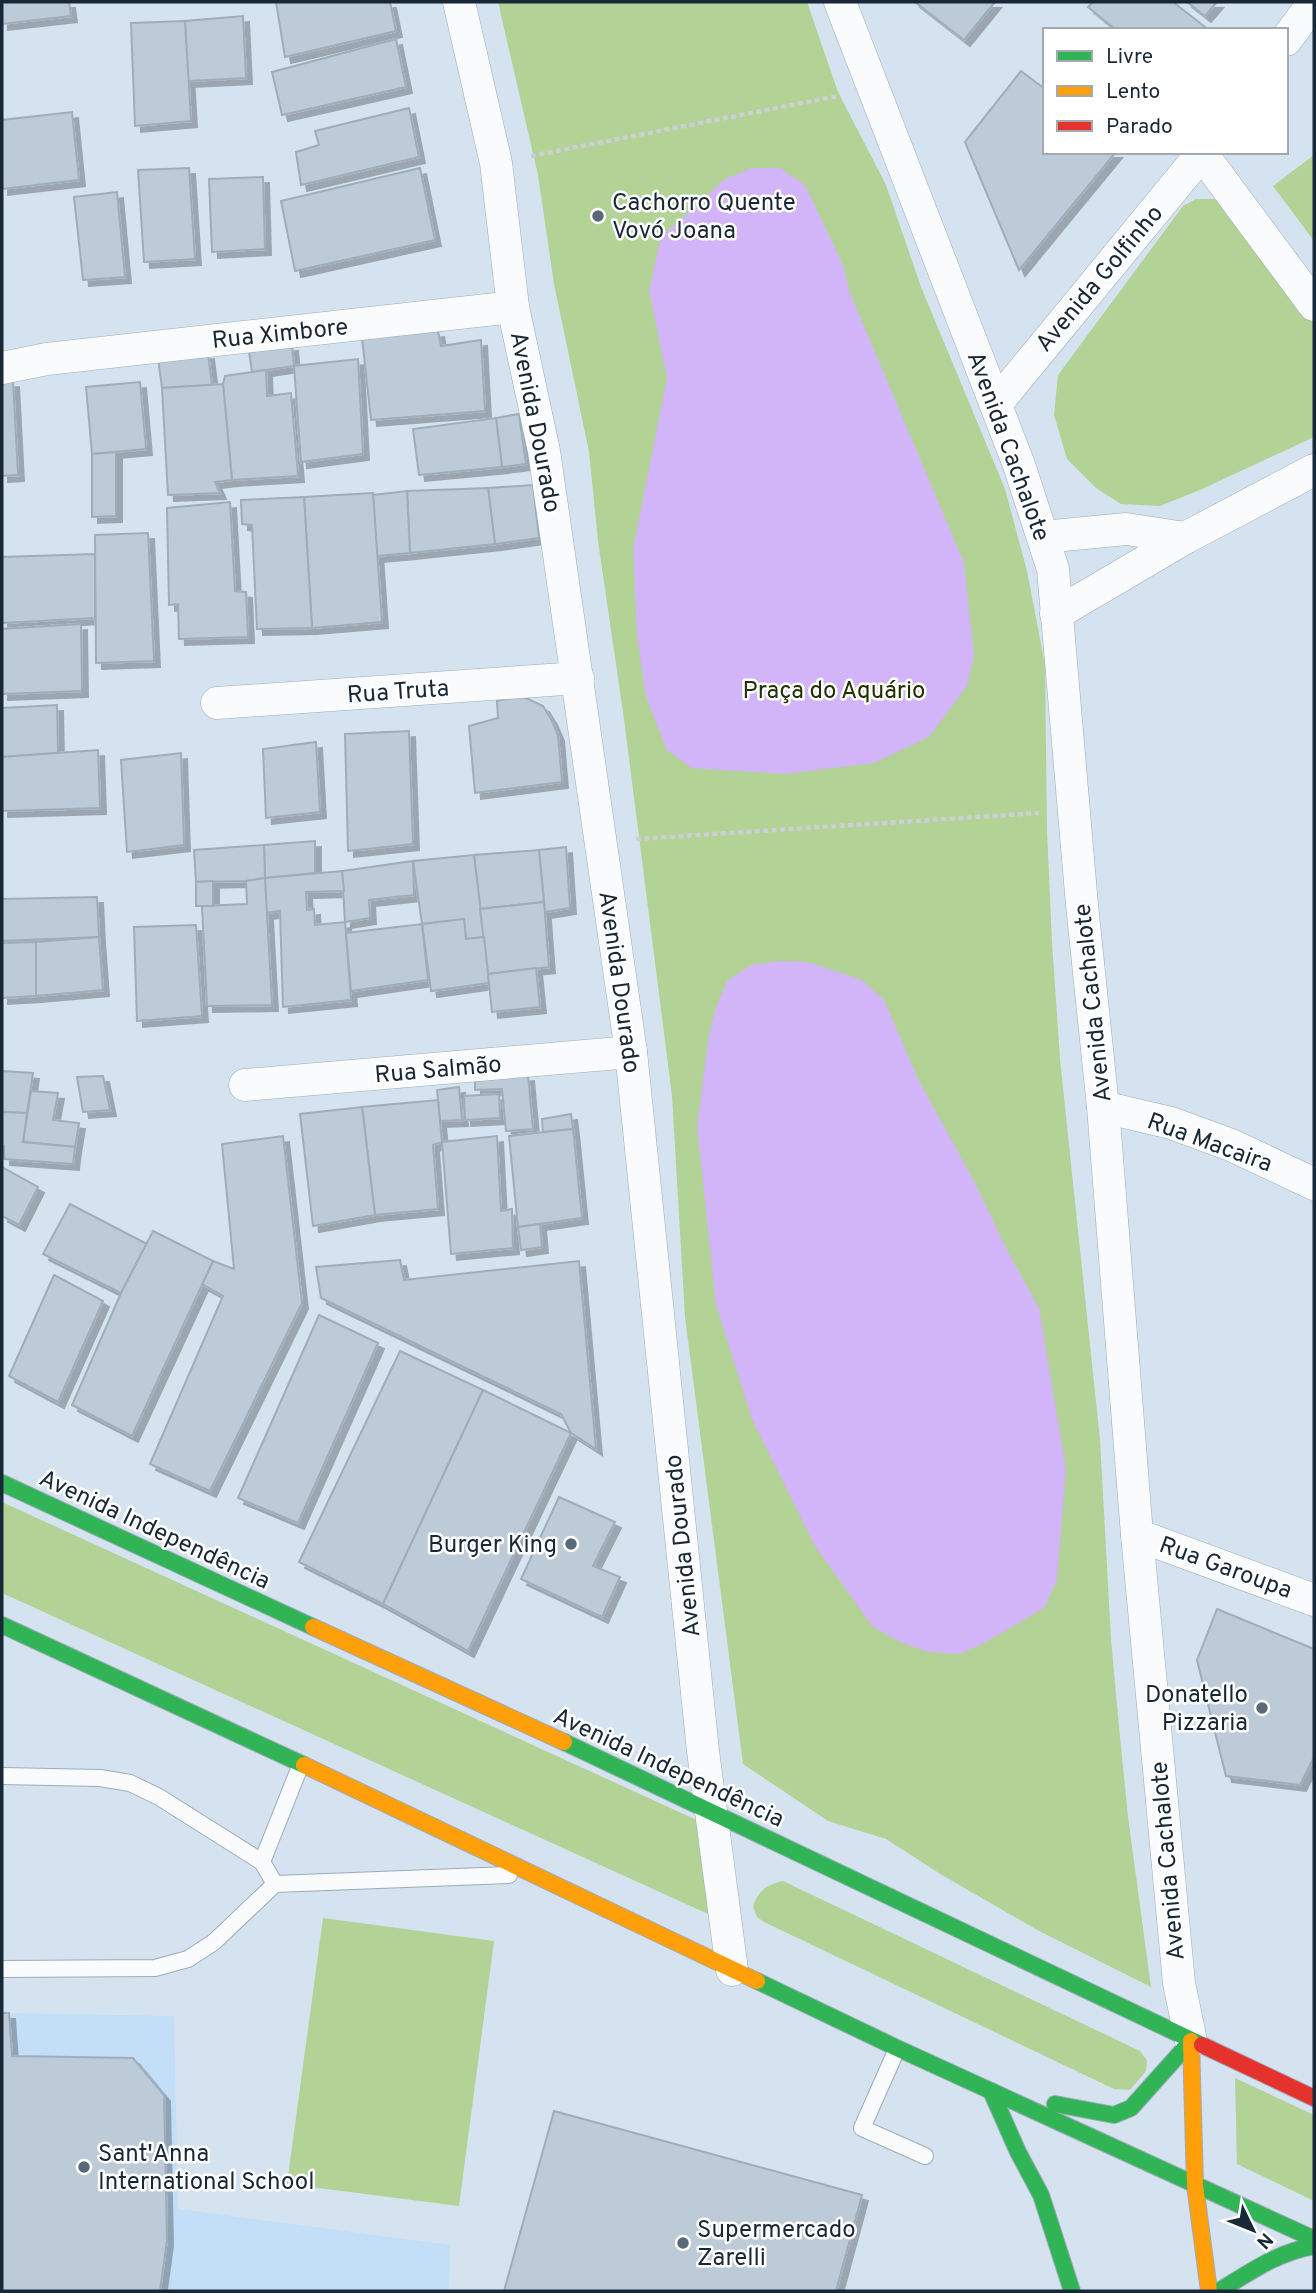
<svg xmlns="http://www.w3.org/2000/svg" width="1316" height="2293" font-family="Overpass,sans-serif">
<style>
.built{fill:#c3def7}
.green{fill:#b2d296}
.water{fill:#d2b5f8}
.building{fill:#bdcbd8;stroke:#9fadba;stroke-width:2;filter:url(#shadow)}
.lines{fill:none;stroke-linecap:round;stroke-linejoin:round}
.lane-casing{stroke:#9dabb8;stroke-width:18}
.street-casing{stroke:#9dabb8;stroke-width:33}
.fast-casing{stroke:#9dabb8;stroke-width:18}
.slow-casing{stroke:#9dabb8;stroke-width:18}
.jam-casing{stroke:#9dabb8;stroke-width:18}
.path{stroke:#ccd0d5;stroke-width:4.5;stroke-dasharray:5 3.5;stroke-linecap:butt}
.lane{stroke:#f9fbfd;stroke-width:16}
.street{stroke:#f9fbfd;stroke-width:32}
.fast{stroke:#30b455;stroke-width:16}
.slow{stroke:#ff9f0a;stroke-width:16}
.jam{stroke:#e5322d;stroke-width:16}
.poi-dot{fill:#5a6977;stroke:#fff;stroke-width:2.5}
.labels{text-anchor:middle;stroke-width:5;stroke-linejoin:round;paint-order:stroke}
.poi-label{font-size:24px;fill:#182836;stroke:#fff;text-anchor:start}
.street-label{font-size:24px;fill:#182836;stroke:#fff}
.park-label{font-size:24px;fill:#203200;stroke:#fff}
</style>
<defs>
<filter id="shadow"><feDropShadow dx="6" dy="6" stdDeviation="0" flood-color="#0004"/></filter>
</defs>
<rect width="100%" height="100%" fill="#d5e3f0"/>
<path class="built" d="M2,2013l172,3 4,193 272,36 -1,46h-447z"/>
<g class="green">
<path d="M498,2h309l31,90 48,93 35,102 84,202 22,82 18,94 2,165 5,113 8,116 40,381 11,199 8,88 9,90 23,170 -112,-56 -97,-56 -56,-36 -58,-18 -85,-57 -58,-447 -13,-221 -48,-377 -26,-178 -9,-89 -35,-168 -16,-109z"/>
<path d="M1314,155v86l-41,-55z"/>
<path d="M1196,199h19l21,13 78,109v116l-114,53 -40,16 -39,-2 -25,-16 -29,-29 -13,-44 4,-40 125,-169z"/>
<path d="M2,1502l699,320 7,92 -706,-321z"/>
<path d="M783,1881l357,170 7,9 -1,11 -16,19 -16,-1 -350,-167 -7,-5 -4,-11c6,-16 13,-21 30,-25z"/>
<path d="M323,1918l171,23 -35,265 -172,-22z"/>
<path d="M1235,2078l79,37v86l-77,-37z"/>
</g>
<g class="water">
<path d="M752,168h28l25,17 38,80 7,28 114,270 10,92 -7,31 -38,51 -55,26 -89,11 -93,-6 -25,-18 -21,-53 -9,-61 -4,-87 34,-171 -18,-87 12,-54 64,-58z"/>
<path d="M779,961l29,1 54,18 22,20 35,81 54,98 33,69 33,60 27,161 -9,111 -13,28 -56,33 -28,13 -32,-2 -28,-10 -28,-16 -57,-80 -63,-127 -36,-114 -19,-179 12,-91 7,-27 11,-27 24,-16z"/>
</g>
<g class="building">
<path d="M2,2h67l2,14 -69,8z"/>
<path d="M276,2h114l6,29 -111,26z"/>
<path d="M915,2h80l-31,38z"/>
<path d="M1093,2h80l36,28h-93l-28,-23z"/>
<path d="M1187,2h30l-12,14z"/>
<path d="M243,16l3,62 -58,3 -3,-60z"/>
<path d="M185,21l6,100 -56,5 -4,-103z"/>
<path d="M396,39l10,48 -124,28 -10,-43z"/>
<path d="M1021,71l24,18v63h71l-97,118 -54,-128z"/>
<path d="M409,108l10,49 -118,28 -5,-33 23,-7 -4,-14z"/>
<path d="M72,112l7,68 -77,9v-69z"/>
<path d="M189,168l6,91 -51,3 -6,-92z"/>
<path d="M420,168l15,72 -140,31 -14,-70z"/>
<path d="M263,177l2,72 -53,3 -3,-73z"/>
<path d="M117,192l8,85 -42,3 -9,-83z"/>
<path d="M438,331l3,15 40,-6 4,71 -114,9 -9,-82z"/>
<path d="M292,345l2,21 -42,6 -3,-21z"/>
<path d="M208,353l4,32 -50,3 -4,-30z"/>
<path d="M358,359l5,95 -62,8 -7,-96z"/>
<path d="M266,370l1,26 24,-3 7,83 -66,4 -9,-96 2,-8z"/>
<path d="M13,381l5,94 -16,1v-94z"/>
<path d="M140,382l6,67 -54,5 -6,-67z"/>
<path d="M223,384l9,96 -17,2 5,11 -52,2 -6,-107z"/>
<path d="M519,414l7,50 -24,3 -6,-49z"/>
<path d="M496,418l6,49 -83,8 -6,-46z"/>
<path d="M116,452v64l-24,1v-63z"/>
<path d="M533,485l6,53 -44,6 -7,-56z"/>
<path d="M488,488l7,56 -85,9 -3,-62z"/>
<path d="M407,491l3,62 -33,3 -4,-61z"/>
<path d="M373,493l9,129 -70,6 -8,-131z"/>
<path d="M304,497l8,131 -55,1 -5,-104 -10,-1 -1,-24z"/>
<path d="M230,502l5,89 11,1 2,45 -69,2 -1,-35 -9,1 -2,-97z"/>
<path d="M148,533l6,128 -58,2 -1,-128z"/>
<path d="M95,554v64l-93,5v-66z"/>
<path d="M81,624l1,67 -80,3v-65z"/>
<path d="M518,696l10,3 15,7 8,13 7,16 4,47 -87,11 -6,-67 29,-8 -1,-17z"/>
<path d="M57,705l1,48 -56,4v-49z"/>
<path d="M409,731l4,113 -65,7 -3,-117z"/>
<path d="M316,742l4,70 -54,6 -3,-69z"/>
<path d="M98,750l2,58 -98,3v-54z"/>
<path d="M181,753l3,92 -57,7 -6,-92z"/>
<path d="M315,841v32l-50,5 -1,-33z"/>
<path d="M264,845l1,33 -19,3 -50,1 -2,-32z"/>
<path d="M566,847l4,61 -25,4 -6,-62z"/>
<path d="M539,850l5,52 -64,7 -6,-54z"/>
<path d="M474,855l10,82 -18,2 -2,-20 -42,5 -9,-63z"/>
<path d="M413,861l1,34 -45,5 1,18 -25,4 -3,-51z"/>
<path d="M342,871l2,20 -38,1 1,18 7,-1 1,16 30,-3 6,78 -68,7 -3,-96 -14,2 -1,-35z"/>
<path d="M265,878l7,127 -65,1 -5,-100 45,-2 -1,-23z"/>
<path d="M213,881v25h-17v-24z"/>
<path d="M97,897l2,40 -97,4v-42z"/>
<path d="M544,902l5,65 -61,7 -8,-65z"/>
<path d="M464,919l2,20 18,-2 5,46 -58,8 -9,-67z"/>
<path d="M422,924l6,56 -77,11 -5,-58z"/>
<path d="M196,925l6,91 -65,5 -3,-94z"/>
<path d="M99,937l4,53 -67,6v-54z"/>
<path d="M36,942v54l-34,2v-55z"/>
<path d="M536,968l4,39 -48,5 -4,-38z"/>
<path d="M2,1071l31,2 -6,40 -25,-1z"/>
<path d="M528,1075l5,54 -27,2 -4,-42 -27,1v-11z"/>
<path d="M103,1076l7,34 -27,2 -6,-35z"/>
<path d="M459,1087l3,33 -22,1 -3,-31z"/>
<path d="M31,1091l27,2 -5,27 26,3 -4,24 -52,-5z"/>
<path d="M499,1094l1,24 -35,2 -1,-24z"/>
<path d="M438,1100l4,42 -9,3 5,64 -63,6 -13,-108z"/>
<path d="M362,1107l13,108 -62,11 -13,-112z"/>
<path d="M2,1112l25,1 -4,29 52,5 -2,17 -69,-5v-13h-2z"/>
<path d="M571,1114l2,15 -30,3 -1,-13z"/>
<path d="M573,1129l9,89 -64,9 -9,-91z"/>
<path d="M283,1136l19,167 -92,188 -60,-27 73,-168 -21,-12 11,-23 21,8 -12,-125z"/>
<path d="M497,1136l4,75 11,-2 1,39 -62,6 -9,-112z"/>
<path d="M2,1167l36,20 -19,38 -17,-9z"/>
<path d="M70,1204l77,40 -26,49 -78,-39z"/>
<path d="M540,1224l2,23 -21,3 -3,-23z"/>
<path d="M153,1231l60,30 -81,175 -60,-31 49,-112z"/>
<path d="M400,1260l4,20 175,-19 17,188 -25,-16 -10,-19 -240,-116 -5,-31z"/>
<path d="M54,1275l49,26 -45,101 -49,-26z"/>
<path d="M319,1315l59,28 -80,180 -60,-25z"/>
<path d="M400,1351l83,39 -100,214 -84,-42z"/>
<path d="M483,1390l88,43 -103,218 -85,-47z"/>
<path d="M559,1497l56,25 -22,44 27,11 -18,40 -81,-38z"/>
<path d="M1217,1609l97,40v108l-14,28 -74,-9 -29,-116z"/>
<path d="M2,2013h7l3,43 121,2 31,37 3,145 -7,51h-158z"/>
<path d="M554,2111l308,84 -26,96h-332z"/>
</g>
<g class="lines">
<g class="lane-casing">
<g id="lane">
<path d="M2,1776l98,2 30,5 29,14 103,65 13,22"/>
<path d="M262,1862l39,-98"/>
<path d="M2,1969l153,-1 33,-9 26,-17 61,-58 234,-9"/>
<path d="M897,2049l-35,79 63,28"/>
</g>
</g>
<g class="street-casing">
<g id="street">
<path d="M459,2l37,161 17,144 31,144 87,601 72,699 29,219"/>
<path d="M840,2l179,463 34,104 29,336 21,202 34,428 42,448 12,58"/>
<path d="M1286,40l28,-38"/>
<path d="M1202,154l112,151"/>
<path d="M2,368l45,-9 466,-52"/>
<path d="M996,404l207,-252"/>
<path d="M1043,537l83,-8 59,9"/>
<path d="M1056,614l129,-76 129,-68"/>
<path d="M217,703l361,-25"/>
<path d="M245,1085l386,-33"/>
<path d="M1103,1107l68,16 60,22 83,39"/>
<path d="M1137,1535l177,65"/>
</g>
</g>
<g class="fast-casing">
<g id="fast">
<path d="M2,1483l311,144"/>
<path d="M2,1625l302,140"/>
<path d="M564,1742l638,303"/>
<path d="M757,1981l140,67 417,191"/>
<path d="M991,2091l27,61 23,43 31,96"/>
<path d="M1055,2104l59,11 17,-7 60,-67"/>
<path d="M1219,2291c31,-19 59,-39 95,-45"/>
</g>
</g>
<g class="slow-casing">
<g id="slow">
<path d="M313,1627l251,115"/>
<path d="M304,1765l453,216"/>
<path d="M1191,2041l4,144 14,106"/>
</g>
</g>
<g class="jam-casing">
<path id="jam" d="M1202,2045l112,53"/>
</g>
<g class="path">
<path d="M531,156l307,-60"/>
<path d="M636,839l403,-26"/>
</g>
<use href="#lane" class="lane"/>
<use href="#street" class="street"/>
<use href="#fast" class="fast"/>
<use href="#slow" class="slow"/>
<use href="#jam" class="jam"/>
</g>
<g class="poi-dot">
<circle cx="598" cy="216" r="7"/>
<circle cx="571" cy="1544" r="7"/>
<circle cx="1262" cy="1708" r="7"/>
<circle cx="84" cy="2167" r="7"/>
<circle cx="683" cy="2243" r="7"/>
</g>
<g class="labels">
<g class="poi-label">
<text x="612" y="210">Cachorro Quente<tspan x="612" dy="28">Vovó Joana</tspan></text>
<text x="557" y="1552" text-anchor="end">Burger King</text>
<text x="1248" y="1702" text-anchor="end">Donatello<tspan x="1248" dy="28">Pizzaria</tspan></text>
<text x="98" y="2161">Sant'Anna<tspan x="98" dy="28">International School</tspan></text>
<text x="697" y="2237">Supermercado<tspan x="697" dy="28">Zarelli</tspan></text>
</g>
<g class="street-label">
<text transform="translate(1099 278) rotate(-50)" y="8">Avenida Golfinho</text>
<text transform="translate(280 333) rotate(-6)" y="8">Rua Ximbore</text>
<text transform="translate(536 422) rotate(79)" y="8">Avenida Dourado</text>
<text transform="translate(1009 446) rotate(70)" y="8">Avenida Cachalote</text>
<text transform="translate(398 691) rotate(-4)" y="8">Rua Truta</text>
<text transform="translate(620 982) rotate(82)" y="8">Avenida Dourado</text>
<text transform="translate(1092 1003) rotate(-96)" y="8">Avenida Cachalote</text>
<text transform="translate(438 1069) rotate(-5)" y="8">Rua Salmão</text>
<text transform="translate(1210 1142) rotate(20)" y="8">Rua Macaira</text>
<text transform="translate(155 1529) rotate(25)" y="8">Avenida Independência</text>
<text transform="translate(682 1546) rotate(-96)" y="8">Avenida Dourado</text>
<text transform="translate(1226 1567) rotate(20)" y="8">Rua Garoupa</text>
<text transform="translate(669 1767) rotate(25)" y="8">Avenida Independência</text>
<text transform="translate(1167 1861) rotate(-95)" y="8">Avenida Cachalote</text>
</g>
<g class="park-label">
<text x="834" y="698">Praça do Aquário</text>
</g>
</g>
<rect width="1316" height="2293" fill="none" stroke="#182836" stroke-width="7"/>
<rect x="1043" y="28" width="245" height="126" fill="#ffffff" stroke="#a3a9af" stroke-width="2"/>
<rect x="1057" y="51" width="35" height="10" fill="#30b455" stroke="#a3a9af" stroke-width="2"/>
<text x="1106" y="63" font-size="21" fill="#182836">Livre</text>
<rect x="1057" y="86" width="35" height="10" fill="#ff9f0a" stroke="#a3a9af" stroke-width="2"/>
<text x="1106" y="98" font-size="21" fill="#182836">Lento</text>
<rect x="1057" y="121" width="35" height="10" fill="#e5322d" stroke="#a3a9af" stroke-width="2"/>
<text x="1106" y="133" font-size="21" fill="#182836">Parado</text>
<g transform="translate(1253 2230) rotate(133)" stroke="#ffffff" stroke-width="5" paint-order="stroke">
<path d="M0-5L12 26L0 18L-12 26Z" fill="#182836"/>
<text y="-10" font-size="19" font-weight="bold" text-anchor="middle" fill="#182836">N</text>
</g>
</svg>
